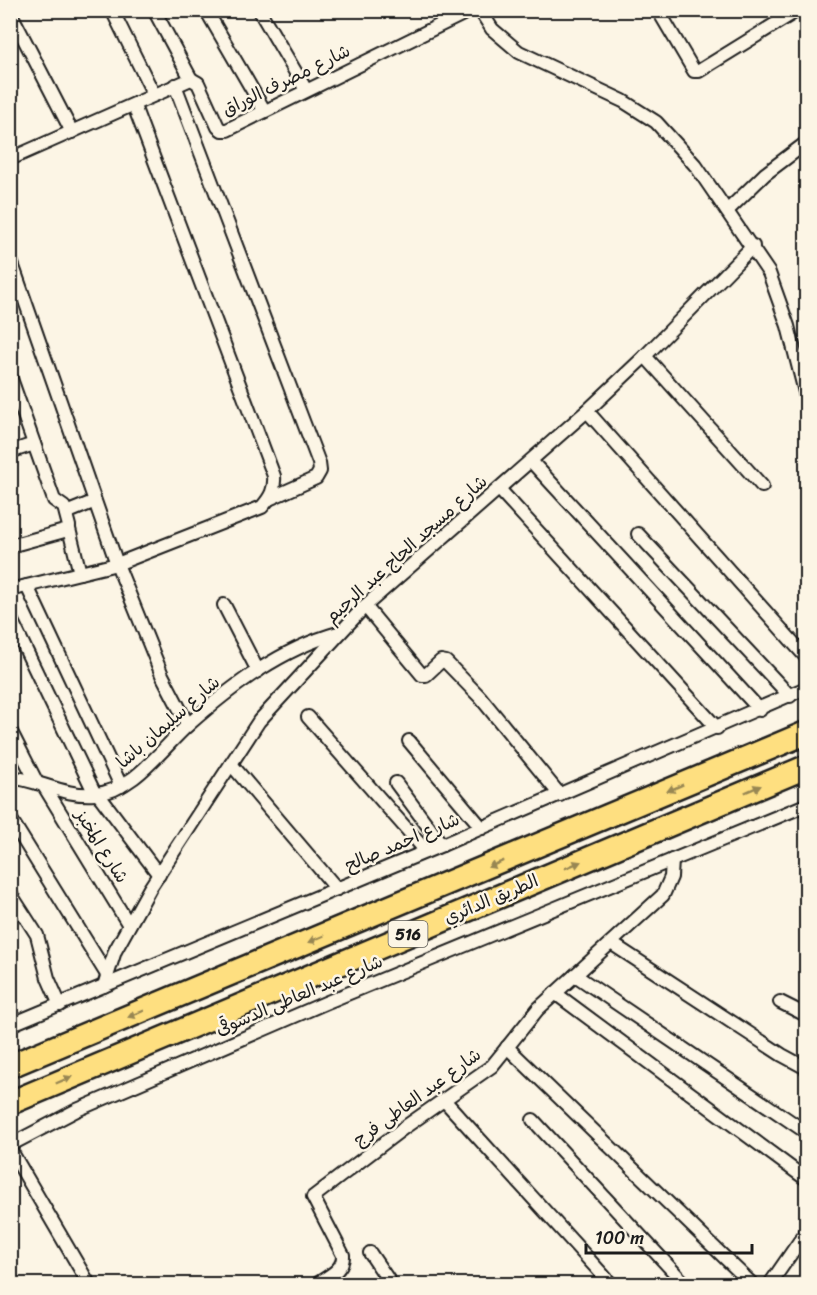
<svg xmlns="http://www.w3.org/2000/svg" width="817" height="1295" font-family="Sriracha,'Playpen Sans Arabic',sans-serif">
<style>
.lines{fill:none;stroke-linecap:round;stroke-linejoin:round}
.street-casing{stroke:#1c1c1c;stroke-width:16}
.highway-casing{stroke:#1c1c1c;stroke-width:27}
.street{stroke:#fcf5e5;stroke-width:12}
.highway{stroke:#fedf80;stroke-width:22}
.oneway{fill:#988753}
.labels{text-anchor:middle;stroke-width:5;stroke-linejoin:round;paint-order:stroke}
.shield{fill:#fcf5e5;stroke:#5f5d58;stroke-width:1.5}
.shield-label{font-size:16px;font-weight:bold;fill:#1c1c1c}
.street-label{font-size:18px;fill:#1c1c1c;stroke:#fcf5e5}
</style>
<rect width="100%" height="100%" fill="#fcf5e5"/>
<filter id="ink" filterUnits="userSpaceOnUse"><feTurbulence type="fractalNoise" baseFrequency=".0167" numOctaves="2"/><feDisplacementMap in="SourceGraphic" scale="12" xChannelSelector="R" yChannelSelector="G"/><feConvolveMatrix kernelMatrix="1 2 1 2 8 2 1 2 1" color-interpolation-filters="sRGB"/></filter>
<g filter="url(#ink)">
<g class="lines">
<g class="street-casing">
<g id="street">
<path d="M112,10l42,85"/>
<path d="M154,10l37,69"/>
<path d="M206,10l58,100"/>
<path d="M259,10l47,80"/>
<path d="M480,10l12,19 27,23 104,49 33,21 40,44 73,107 19,53 18,70"/>
<path d="M658,10l36,61h5l99,-61"/>
<path d="M10,12l62,120"/>
<path d="M175,85l144,378 1,8 -4,7 -47,21"/>
<path d="M10,159l181,-80 7,4 20,44 4,3h5l244,-120"/>
<path d="M727,211l38,-37 41,-31"/>
<path d="M10,258l107,306 45,111 26,50"/>
<path d="M645,356l117,130"/>
<path d="M10,376l44,124 10,7 5,19 -1,4 -58,16"/>
<path d="M587,411l219,246"/>
<path d="M10,452l24,-8"/>
<path d="M531,461l229,249"/>
<path d="M499,489l218,239"/>
<path d="M66,513l27,-11"/>
<path d="M69,529l11,44"/>
<path d="M638,534l152,162"/>
<path d="M27,586l94,200"/>
<path d="M10,590l107,-26 145,-57c9,-10 13,-18 12,-31l-140,-370"/>
<path d="M224,605l34,66"/>
<path d="M365,606l57,69h4l15,-14 5,1 34,35 80,98"/>
<path d="M10,617l85,177"/>
<path d="M308,717l118,134"/>
<path d="M10,730l27,53"/>
<path d="M409,741l73,87"/>
<path d="M231,764l106,125"/>
<path d="M10,777c29,3 55,20 85,17 39,-3 66,-45 93,-69 44,-39 93,-76 150,-92"/>
<path d="M396,783l46,62"/>
<path d="M44,786l85,139"/>
<path d="M98,794l61,81"/>
<path d="M10,818l96,155"/>
<path d="M10,893l27,42 11,43 12,27"/>
<path d="M611,943l171,112 24,13"/>
<path d="M575,975l231,157"/>
<path d="M104,986l11,-35 35,-63 109,-167 106,-115 222,-195 58,-55 108,-110"/>
<path d="M555,993l251,186"/>
<path d="M780,1002l26,13"/>
<path d="M10,1025l432,-180 364,-157"/>
<path d="M507,1047l245,237"/>
<path d="M444,1100l167,184"/>
<path d="M533,1120l152,164"/>
<path d="M10,1145l67,-35 248,-107 481,-198"/>
<path d="M10,1149l79,135"/>
<path d="M370,1253l21,31"/>
<path d="M317,1284c10,-7 27,-14 26,-29l-30,-58 92,-70 87,-61 46,-57 125,-114 8,-18 1,-17"/>
<path d="M770,1284l36,-52"/>
</g>
</g>
<g class="highway-casing">
<g id="highway">
<path d="M10,1066l796,-333"/>
<path d="M10,1103l796,-336"/>
</g>
</g>
<use href="#street" class="street"/>
<use href="#highway" class="highway"/>
</g>
<defs><path id="oneway-solid" d="M-6-.8H1V-3.2L6.5 0L1 3.2V.8H-6Z" transform="scale(1.5)"/></defs>
<g class="oneway">
<use href="#oneway-solid" transform="translate(675 788) rotate(157)"/>
<use href="#oneway-solid" transform="translate(753 789) rotate(-23)"/>
<use href="#oneway-solid" transform="translate(496 864) rotate(157)"/>
<use href="#oneway-solid" transform="translate(573 865) rotate(-23)"/>
<use href="#oneway-solid" transform="translate(316 939) rotate(157)"/>
<use href="#oneway-solid" transform="translate(136 1014) rotate(157)"/>
<use href="#oneway-solid" transform="translate(64 1080) rotate(-23)"/>
</g>
</g>
<g class="labels">
<rect class="shield" x="388.5" y="921" width="39" height="26" rx="4.5"/>
<g class="shield-label">
<text x="408" y="940">516</text>
</g>
<g class="street-label">
<text transform="translate(286 80) rotate(-26)" y="6">شارع مصرف الوراق</text>
<text transform="translate(406 549) rotate(-42)" y="6">شارع مسجد الحاج عبد الرحيم</text>
<text transform="translate(168 722) rotate(-41)" y="6">شارع سليمان باشا</text>
<text transform="translate(402 842) rotate(-23)" y="6">شارع احمد صالح</text>
<text transform="translate(102 846) rotate(58)" y="6">شارع المخبز</text>
<text transform="translate(491 899) rotate(-23)" y="6">الطريق الدائري</text>
<text transform="translate(299 995) rotate(-23)" y="6">شارع عبد العاطى الدسوقى</text>
<text transform="translate(417 1097) rotate(-36)" y="6">شارع عبد العاطى فرج</text>
</g>
</g>
<rect width="817" height="1295" fill="none" stroke="#fcf5e5" stroke-width="36"/>
<rect x="18" y="18" width="781" height="1259" fill="none" stroke="#1c1c1c" stroke-width="2" filter="url(#ink)"/>
<path d="M586 1244v9h166v-9" fill="none" stroke="#1c1c1c" stroke-width="3"/>
<text x="595" y="1244" font-size="18" fill="#1c1c1c" stroke="#fcf5e5" stroke-width="4.5" paint-order="stroke">100 m</text>
</svg>
